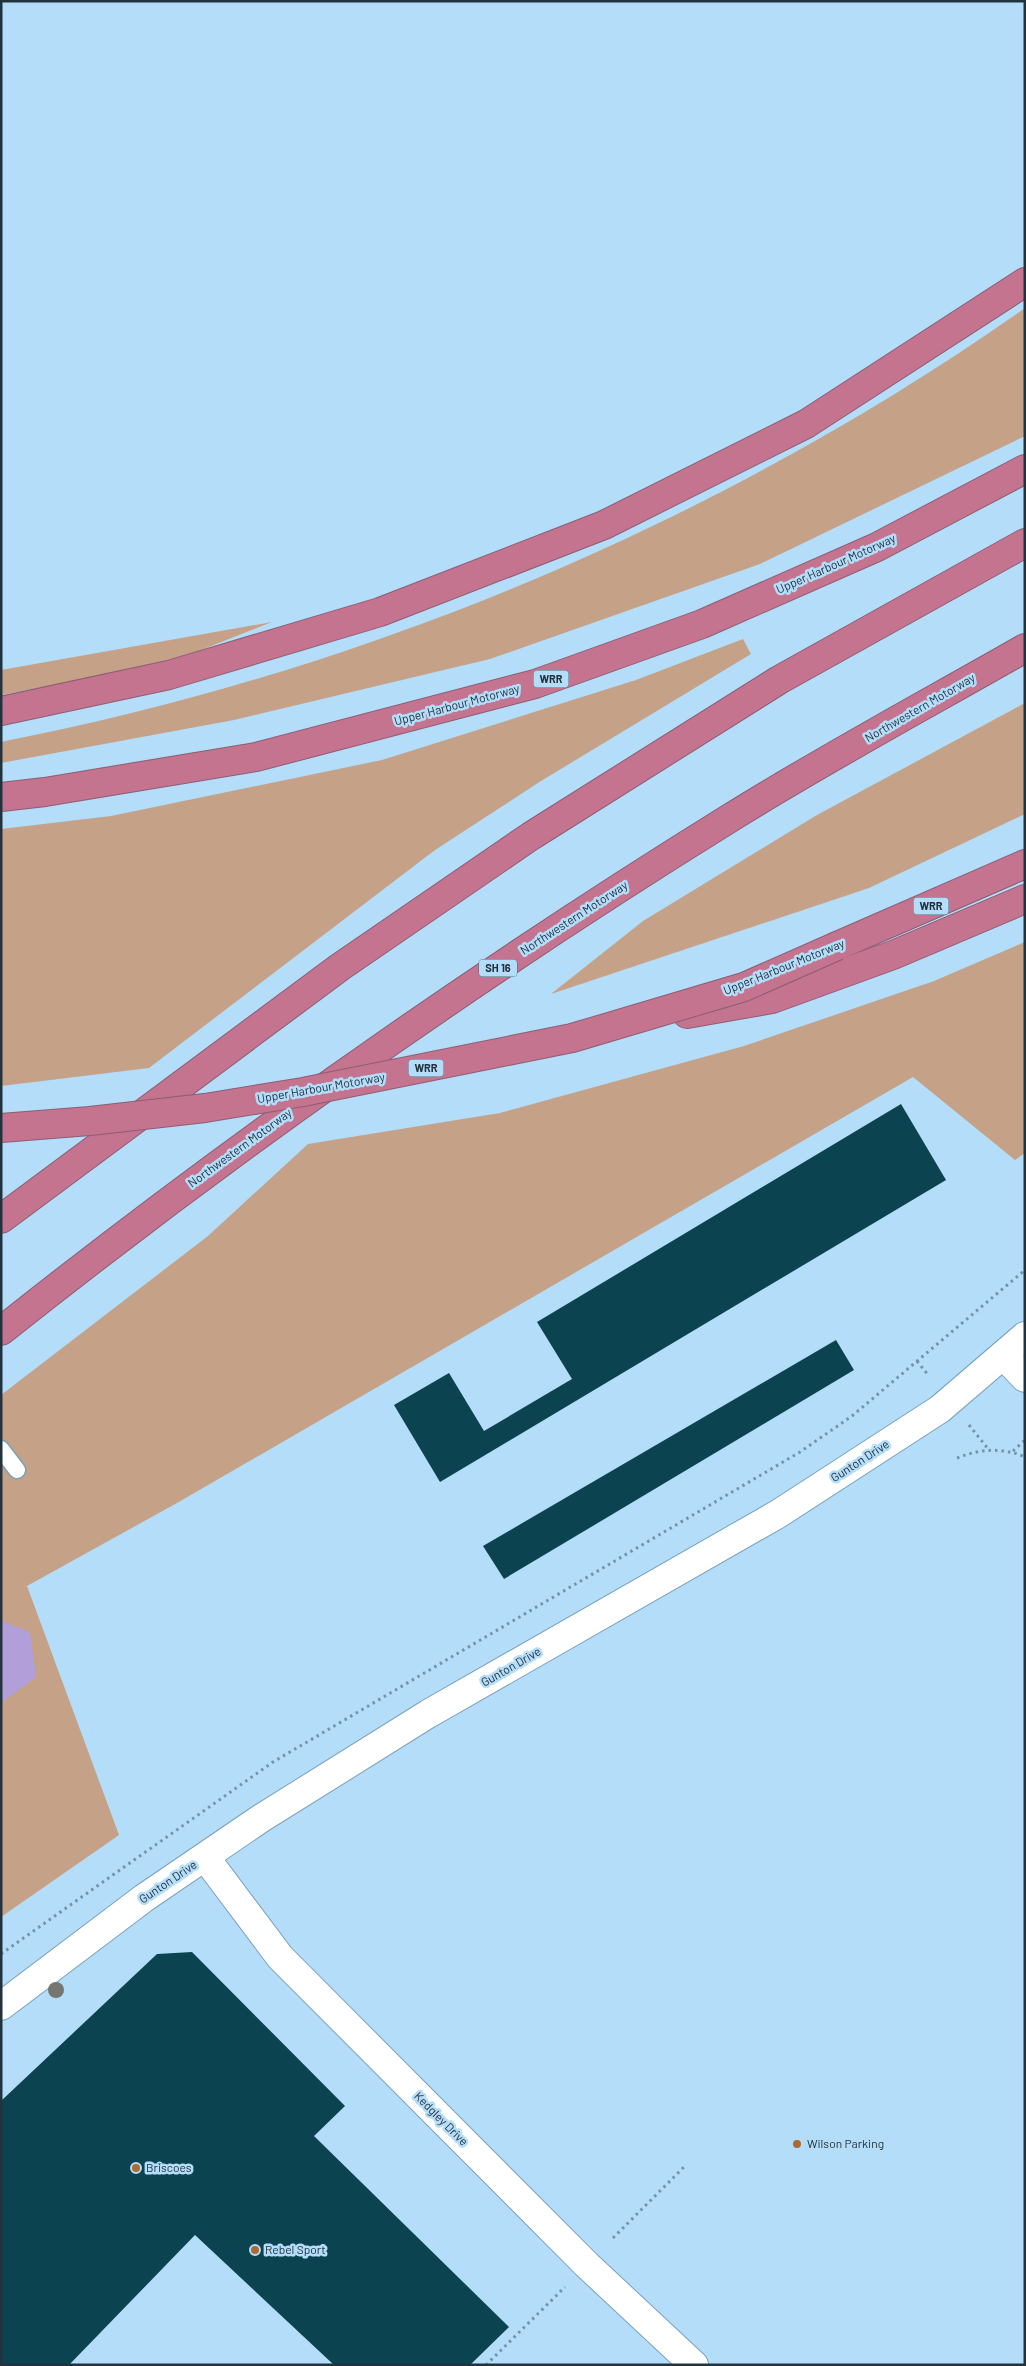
<svg xmlns="http://www.w3.org/2000/svg" width="1026" height="2366" font-family="Barlow,sans-serif">
<style>
.green{fill:#c4a187}
.water{fill:#b19fda}
.building{fill:#0c4350}
.lines{fill:none;stroke-linecap:round;stroke-linejoin:round}
.service-casing{stroke:#7aa1bc;stroke-width:19}
.minor-casing{stroke:#7aa1bc;stroke-width:30}
.motorway-casing{stroke:#8c5d73;stroke-width:30}
.path{stroke:#7493a7;stroke-width:3;stroke-dasharray:2.5 4;stroke-linecap:butt}
.service{stroke:#fff;stroke-width:16}
.minor{stroke:#fff;stroke-width:28}
.motorway{stroke:#c4748f;stroke-width:28}
.motorway-bridge-casing{stroke:#8c5d73;stroke-width:30;stroke-linecap:butt}
.motorway-bridge{stroke:#c4748f;stroke-width:28}
.tree{fill:#767670}
.poi-dot{fill:#aa6a33;stroke:#b4ddf9;stroke-width:2}
.labels{text-anchor:middle;stroke-width:5;stroke-linejoin:round;paint-order:stroke}
.shield{fill:#b4ddf9;stroke:#4e6676;stroke-width:1}
.shield-label{font-size:11px;font-weight:bold;fill:#23333e}
.street-label{font-size:12px;fill:#23333e;stroke:#b4ddf9}
.poi-label{font-size:12px;fill:#23333e;stroke:#b4ddf9;text-anchor:start}
</style>
<rect width="100%" height="100%" fill="#b4ddf9"/>
<g class="green">
<path d="M1025,308v128l-265,128 -270,95 -256,61 -233,43v-21c367,-72 718,-219 1024,-434z"/>
<path d="M272,622l-81,32 -44,13 -146,28v-25z"/>
<path d="M743,639l8,15 -210,127 -106,69 -286,218 -148,18v-257l110,-13 271,-56 254,-80z"/>
<path d="M1025,703v111l-156,74 -318,106 92,-73 174,-106z"/>
<path d="M1025,942v211l-10,7 -102,-83 -736,426 -150,83 92,249 -118,82v-522l207,-159 100,-92 192,-31 244,-67 190,-65z"/>
</g>
<path class="water" d="M1,1621l29,11 6,45 -35,26z"/>
<g class="building">
<path d="M901,1104l45,76 -506,302 -46,-77 55,-32 35,58 88,-52 -35,-57z"/>
<path d="M836,1340l18,30 -350,209 -21,-33z"/>
<path d="M192,1952l153,154 -31,30 195,191 -39,38h-136l-139,-130 -126,130h-68v-264l156,-147z"/>
</g>
<g class="lines">
<g class="service-casing">
<path id="service" d="M1,1449l16,21"/>
</g>
<g class="minor-casing">
<g id="minor">
<path d="M1003,1355l22,23"/>
<path d="M205,1857l75,100 307,308 107,100"/>
<path d="M1,2006l143,-108 116,-79 168,-105 350,-200 162,-105 85,-73"/>
</g>
</g>
<g class="motorway-casing">
<g id="motorway">
<path d="M1,711l168,-36 211,-63 224,-87 202,-101 219,-142"/>
<path d="M1,797l44,-5 211,-35 279,-73 167,-60 175,-77 148,-78"/>
<path d="M837,946l188,-82"/>
<path d="M687,1014l85,-15 121,-44 132,-56"/>
<path d="M1,1219l339,-252 191,-131 248,-156 246,-137"/>
<path d="M1,1331c233,-185 476,-356 729,-513 96,-60 197,-114 295,-170"/>
</g>
</g>
<g class="path">
<path d="M917,1361l12,15"/>
<path d="M969,1425l20,25"/>
<path d="M1013,1451l12,-11"/>
<path d="M957,1458c22,-9 45,-11 68,-1"/>
<path d="M1,1954l272,-192 527,-310 52,-36 173,-146"/>
<path d="M613,2238l72,-72"/>
<path d="M486,2365l79,-78"/>
</g>
<use href="#service" class="service"/>
<use href="#minor" class="minor"/>
<use href="#motorway" class="motorway"/>
<g class="motorway-bridge-casing">
<path id="motorway-bridge" d="M1,1128l89,-7 115,-13 98,-16 269,-54 172,-51 93,-41"/>
</g>
<use href="#motorway-bridge" class="motorway-bridge"/>
</g>
<circle class="tree" cx="56" cy="1990" r="8"/>
<g class="poi-dot">
<circle cx="797" cy="2144" r="5"/>
<circle cx="136" cy="2168" r="5"/>
<circle cx="255" cy="2250" r="5"/>
</g>
<g class="labels">
<g class="shield">
<rect x="533.5" y="670.5" width="35" height="17" rx="4"/>
<rect x="913.5" y="897.5" width="35" height="17" rx="4"/>
<rect x="479" y="959.5" width="38" height="17" rx="4"/>
<rect x="408.5" y="1059.5" width="35" height="17" rx="4"/>
</g>
<g class="shield-label">
<text x="551" y="683">WRR</text>
<text x="931" y="910">WRR</text>
<text x="498" y="972">SH 16</text>
<text x="426" y="1072">WRR</text>
</g>
<g class="street-label">
<text transform="translate(836 564) rotate(-24)" y="4">Upper Harbour Motorway</text>
<text transform="translate(457 705) rotate(-15)" y="4">Upper Harbour Motorway</text>
<text transform="translate(920 708) rotate(-30)" y="4">Northwestern Motorway</text>
<text transform="translate(574 918) rotate(-33)" y="4">Northwestern Motorway</text>
<text transform="translate(784 967) rotate(-22)" y="4">Upper Harbour Motorway</text>
<text transform="translate(321 1088) rotate(-10)" y="4">Upper Harbour Motorway</text>
<text transform="translate(240 1148) rotate(-36)" y="4">Northwestern Motorway</text>
<text transform="translate(860 1461) rotate(-33)" y="4">Gunton Drive</text>
<text transform="translate(511 1667) rotate(-30)" y="4">Gunton Drive</text>
<text transform="translate(168 1882) rotate(-34)" y="4">Gunton Drive</text>
<text transform="translate(441 2119) rotate(45)" y="4">Kedgley Drive</text>
</g>
<g class="poi-label">
<text x="807" y="2148">Wilson Parking</text>
<text x="146" y="2172">Briscoes</text>
<text x="265" y="2254">Rebel Sport</text>
</g>
</g>
<rect width="1026" height="2366" fill="none" stroke="#23333e" stroke-width="5"/>
</svg>
